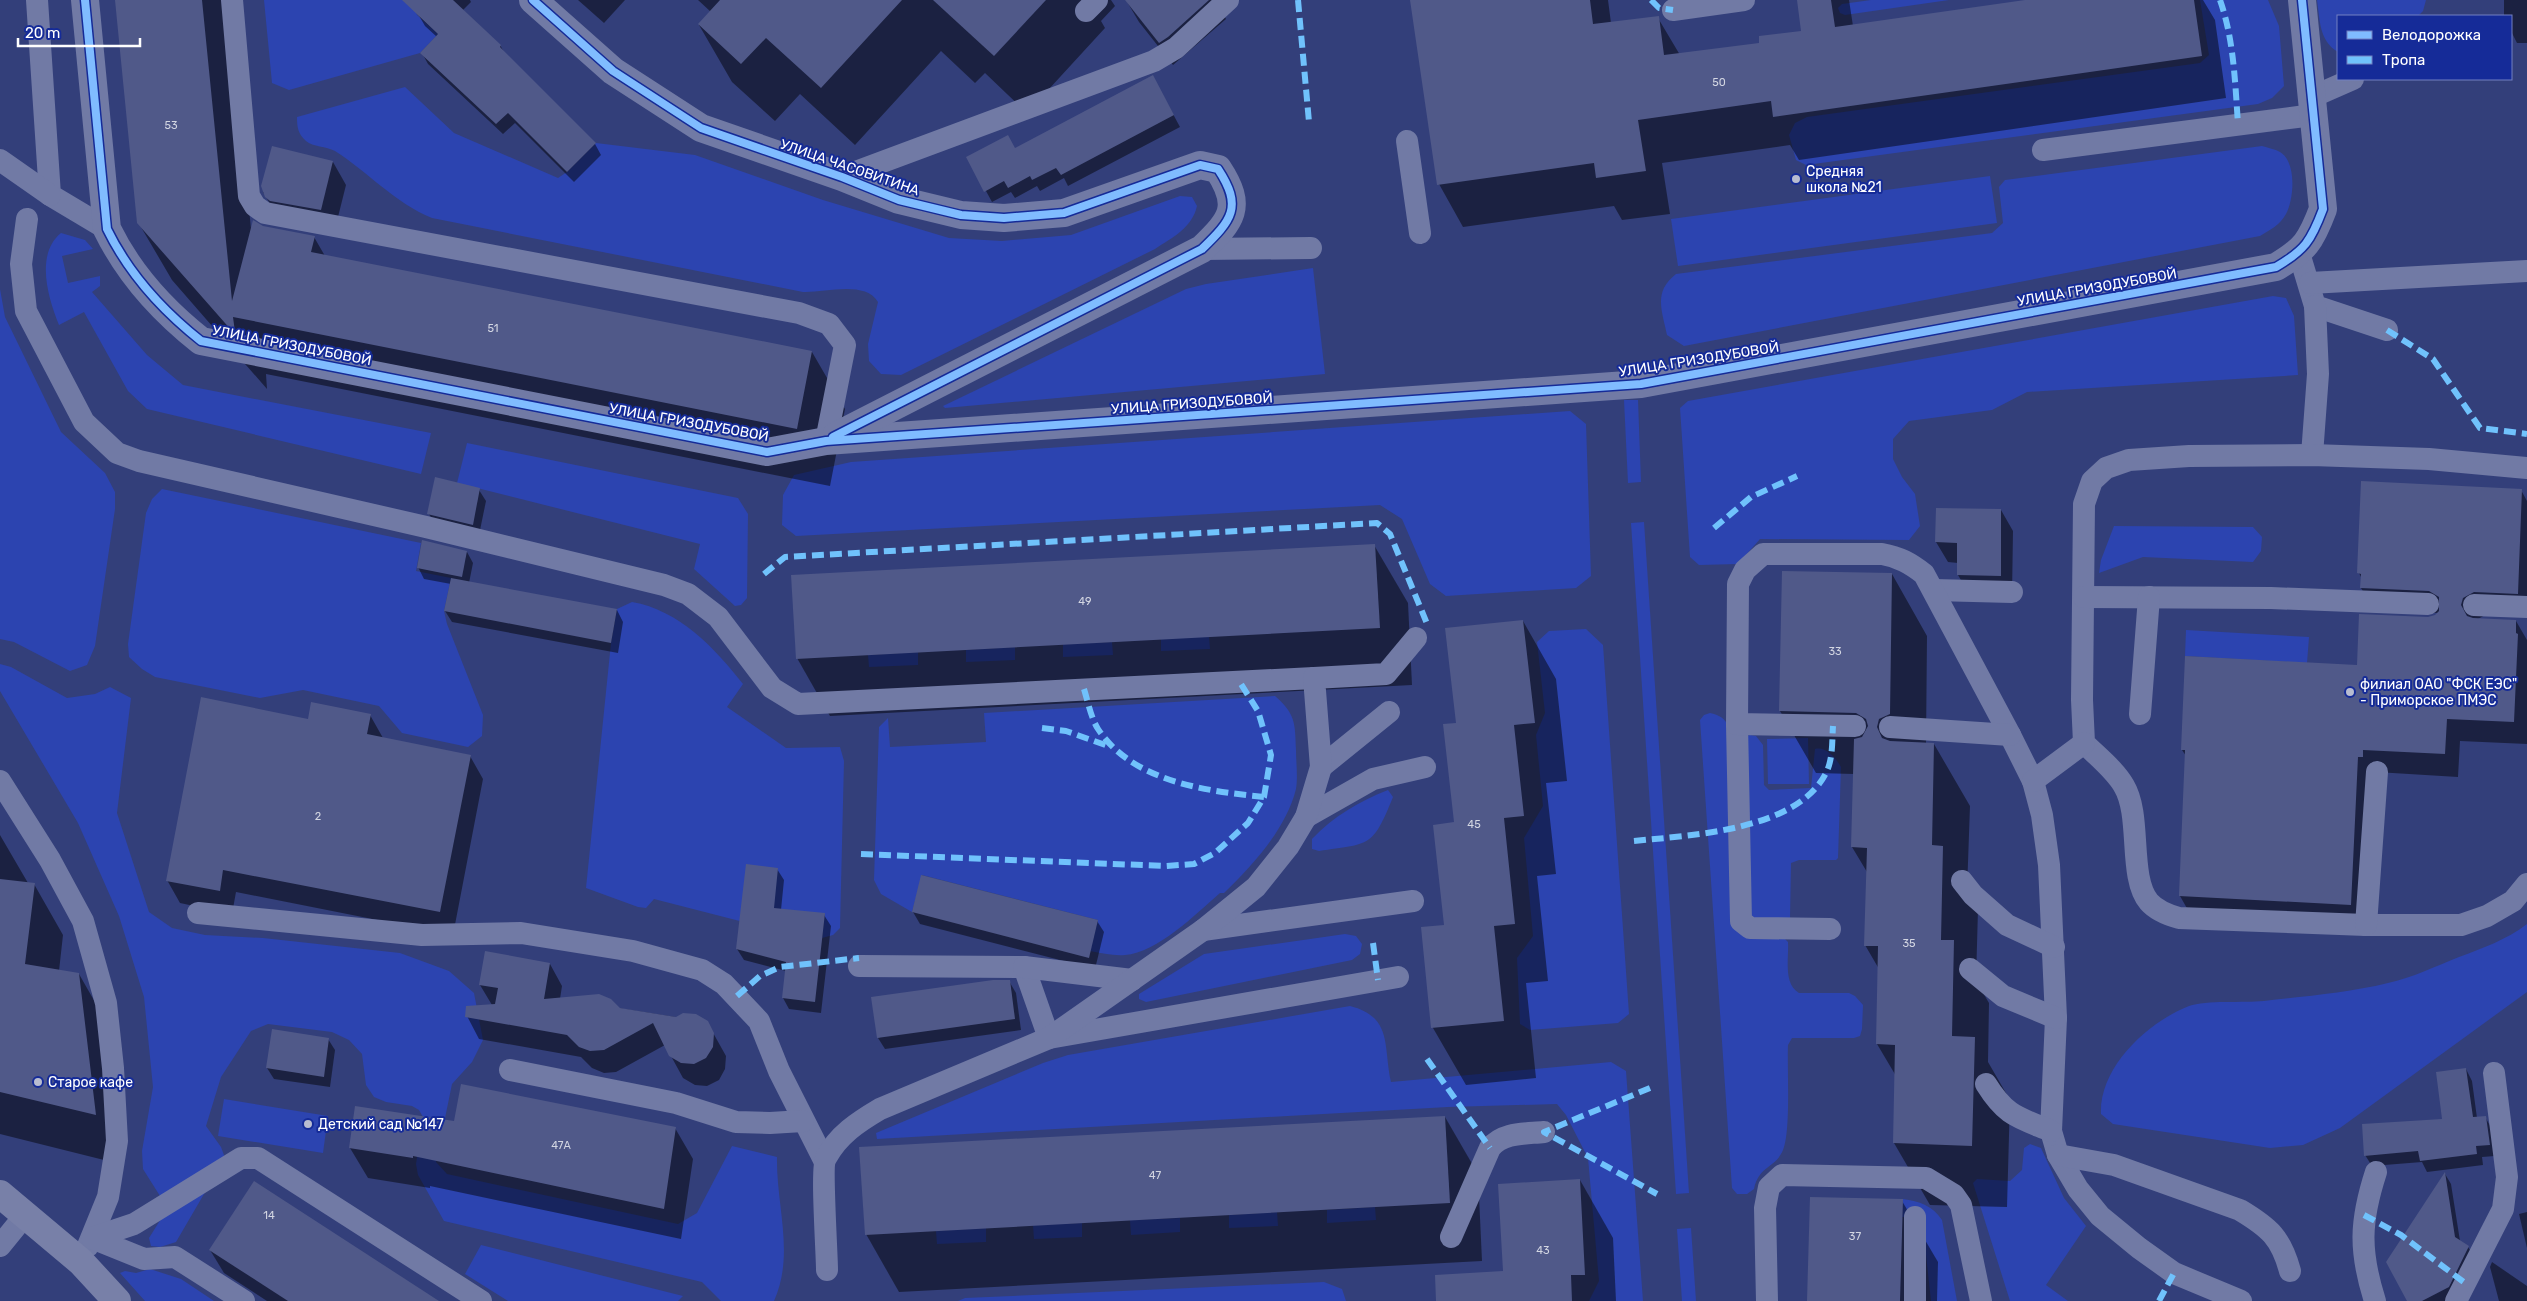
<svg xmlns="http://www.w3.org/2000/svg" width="2527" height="1301" font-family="Rubik,sans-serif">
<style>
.green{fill:#2c44b0}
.shadow{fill:#0007}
.building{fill:#505989}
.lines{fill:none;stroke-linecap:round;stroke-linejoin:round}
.service{stroke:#717aa5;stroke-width:22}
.minor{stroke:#717aa5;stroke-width:28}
.secondary{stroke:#7880a8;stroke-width:28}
.quiet{stroke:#70c2fc;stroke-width:6;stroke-dasharray:12 6;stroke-linecap:butt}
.cycleway-casing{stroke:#152b98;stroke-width:11}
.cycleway{stroke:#80bcff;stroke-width:8}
.poi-dot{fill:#b8bcd0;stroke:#152b98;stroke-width:2}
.labels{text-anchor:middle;stroke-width:4;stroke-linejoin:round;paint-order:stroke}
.number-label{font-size:11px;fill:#d3d6e2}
.street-label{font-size:14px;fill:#fff;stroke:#152b98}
.poi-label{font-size:14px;fill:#fff;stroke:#152b98;text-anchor:start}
</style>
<rect width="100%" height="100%" fill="#333f7a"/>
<g class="green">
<path d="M264,0h148l5,15 21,19 -18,19 -131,37 -17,-7z"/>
<path d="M1871,0h78l-104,15 -5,-2 -2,-5 4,-4z"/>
<path d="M2200,0h68l11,26 5,60 -12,12 -14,6 -452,61 -10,-5 -7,-25 6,-12 12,-6 393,-54 9,-8z"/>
<path d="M2317,0h109l-3,11 -5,5h-80v36c-19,-11 -18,-32 -21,-52z"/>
<path d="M405,87l49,46 104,45 9,-6 29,-29 99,12 128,45 126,38 53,3 69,-6 109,-39 12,1 5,9c-5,22 -24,31 -42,43l-254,126 -20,-1 -12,-13 -1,-17 10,-42c-13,-22 -54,-9 -75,-10l-371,-74c-37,-15 -64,-46 -97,-67 -9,-5 -22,-4 -29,-10 -8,-7 -9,-14 -9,-24z"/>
<path d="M2262,146c6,2 13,3 18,6 17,10 14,47 6,62 -6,11 -16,16 -26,22l-576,110 -17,-11c-5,-25 -14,-43 9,-61l316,-41 11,-10 -4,-36 6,-7z"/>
<path d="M1990,176l7,47 -319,43 -7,-47z"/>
<path d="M61,233l24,7 8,9 -31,7 6,27 32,-7v10l-8,6 55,63 36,30 248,48 -10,41 -274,-65 -19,-18 -44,-79 -25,13c-11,-27 -24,-71 2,-92z"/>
<path d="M1313,268l12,106 -380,34 -2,-2 243,-117 20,-5z"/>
<path d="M0,289l5,28 56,115 44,41 10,19v17l-20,137 -8,19 -17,6 -56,-29 -14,-3z"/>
<path d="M2273,296l13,2 8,18 4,59 -271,17 -35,18 -83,11 -16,18v20l9,18 13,17 5,32 -11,14 -149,-1 -22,25 -39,1 -9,-8 -10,-149 8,-7z"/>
<path d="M1624,400h14l3,82 -13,1z"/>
<path d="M1570,411l16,13 5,152 -15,12 -130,8 -16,-12 -28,-65 -22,-14 -584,31 -14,-11 1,-30 11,-20 57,-13z"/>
<path d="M467,443l271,55 10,16 -1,84 -6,7 -6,1 -41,-37 6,-25 -243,-61z"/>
<path d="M162,489l259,54 -5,28 35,7 -7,33 3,13 36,91 -1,21 -14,11 -66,-14 -23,-27 -76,-16 -43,8 -105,-21 -13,-8 -13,-12 -1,-13 18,-131 6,-14z"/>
<path d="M1644,522l45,671 -13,1 -45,-671z"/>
<path d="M2114,526l139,1 9,10 -1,14 -8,11 -110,-5 -44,16 2,-13z"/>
<path d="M632,602c47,8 83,46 111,82l-16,23 59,41 54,-1 4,14 -4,167 -7,7 -11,3 3,-25 -35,21 -136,-35 -8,9 -8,-1 -52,-19 25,-245 6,-34z"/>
<path d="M1586,629l17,16 26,369 -11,9 -88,7 -10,-6 -3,-66 16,-22 -9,-98 19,-32 -7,-71 9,-22 -8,-71 12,-11z"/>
<path d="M2186,630l123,7 -2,26 -122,-7z"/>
<path d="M1209,636l1,13 -49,2v-12z"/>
<path d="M1112,642l1,13 -50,2v-13z"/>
<path d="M1015,647v13l-49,2v-12z"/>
<path d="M918,652v13l-49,2 -1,-12z"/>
<path d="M0,664l11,3 56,31 28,-4 15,-7 21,11 -14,115 32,99 23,16 33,7 58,3 137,15 49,18 25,22 9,47 -11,22 -20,22 -16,78 11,12 231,50 19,-11 35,-67 45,11c-1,49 18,97 -3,144h-53l-19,-19 -258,-61 -26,-46 -2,-11 7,-47 -4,-7 -7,-4 -26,-4 -12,-5 -8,-12 -4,-31 -13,-14 -17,-8 -64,-8 -17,7 -30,46 -15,49 15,21 4,11 -49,84 -16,5 -9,-1 -2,-8 15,-24 -4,-18 -17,-27 -1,-18 11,-64 -9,-90 -25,-81 -41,-93 -78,-132z"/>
<path d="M1275,696c21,18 20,28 21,54 0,12 2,27 0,39 -10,40 -43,76 -72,104h-4c-23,20 -63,60 -95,62 -12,1 -23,-2 -35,-4l8,-31 -176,-45 -10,37 -31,-18 -7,-14 5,-153 9,-9 2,29 96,-5 -2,-29z"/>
<path d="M1710,713c9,2 15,5 18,13l7,198 50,15 3,3c1,17 -5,41 11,51h50l6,3 8,9 -1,24 -2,7 -6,2h-62l-4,7c-1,23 3,87 -5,105 -8,19 -24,15 -29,39l-7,5h-10l-5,-6 -32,-468 4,-5z"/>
<path d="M1750,735l6,1 7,9 1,40 5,5 42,-2 4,-39c11,-3 21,9 26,18l-3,91 -2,2h-37l-8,3 -1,55 -39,1 -4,-183z"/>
<path d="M1808,738l1,46h-41l-1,-45z"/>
<path d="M1388,790l5,7c-21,52 -23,46 -74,54l-7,-2v-10c22,-23 46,-37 76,-49z"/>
<path d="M2527,924v68l-187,136 -37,17 -33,3 -157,-24 -12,-10c-2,-47 47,-92 88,-108 17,-6 55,-3 75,-5 42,-5 83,-8 124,-18 24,-5 48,-17 71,-26 24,-9 47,-17 68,-33z"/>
<path d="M1345,934l11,2 6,8 -2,10 -8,6 -206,42 -7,-3v-5l65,-40z"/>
<path d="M1350,1006c43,11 33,40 41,76l220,-20 15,9 17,230h-54l10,-20 -11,-123 -22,-43 -9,-11 -109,3 -571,32 -1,-6 167,-70 25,-8z"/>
<path d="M224,1099l104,17 -5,37 -105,-17z"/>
<path d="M2030,1144l11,4 23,50 22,28 -40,59 22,16h-58l-37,-118 4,-4 33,2 12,-11 2,-22z"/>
<path d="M1903,1199c16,2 30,7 39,21l15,81h-26l-8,-74 -8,-9 -13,-1z"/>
<path d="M1375,1207l1,13 -49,3v-13z"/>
<path d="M1277,1212l1,14 -49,2v-13z"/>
<path d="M1180,1218v14l-49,3 -1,-15z"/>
<path d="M1082,1223v14l-48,2 -1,-14z"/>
<path d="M986,1228v14l-49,2 -1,-13z"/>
<path d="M1691,1228l5,73h-14l-5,-72z"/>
<path d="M481,1245l202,51 -5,5h-170l-43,-27z"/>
<path d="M150,1269l31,10 33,22h-69l-25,-28 5,-2 11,2z"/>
<path d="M1324,1282l18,7 4,12h-388l7,-3z"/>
</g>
<g class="shadow">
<path d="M116,0h113l22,229 11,-2 52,10 11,19 487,96 33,57 -15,77 -564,-112 1,15 -95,-109 -34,-58z"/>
<path d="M410,0h60l1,2 -8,8 37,35 5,9 90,90 6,11 -27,27 -59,-59 -12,11 -75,-70 -6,-11 15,-16 -12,-11z"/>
<path d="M578,0h47l-21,23z"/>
<path d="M698,0h413l4,6 -14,15 4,7 -78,85 -42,-40 -10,10 -34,-32 -86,94 -55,-51 -25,27 -43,-39 -33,-57 12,-13z"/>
<path d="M1126,0h96l-2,8 6,11 -53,46 -34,-43z"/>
<path d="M1411,0h197l3,23 47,-5 22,37 81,-11 42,-12 -5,-32h51l4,26 180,-26h170l12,20 11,78 -427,62 -9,-15 -128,18 8,51 -48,6 -8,-14 -151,21 -24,-43z"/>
<path d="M2504,0h23v43h-10l-6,-12v-15h-7z"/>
<path d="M1159,88l21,39 -112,59 -4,-8 -24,13 -3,-5 -22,12 -4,-6 -19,10 -24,-44 47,-8z"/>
<path d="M333,162l13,23 -12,48 -57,-18 -14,-23z"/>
<path d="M479,490l7,11 -7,34 -44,-10 -6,-11z"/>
<path d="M2521,490l6,11v115l-40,-2 -9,5 38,2 11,19v104l-67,-3 -2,36 -82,-5 -12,155 -171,-8 -13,-23 6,-140 -4,-6 176,-84 70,-48 7,-2 3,-3 -63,-2 -14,-23 1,-9 -3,-6z"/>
<path d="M2001,510l12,21 -1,65h-42l-12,-21v-12l-10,-1 -12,-20z"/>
<path d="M1374,545l34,58 4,82 -582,31 -33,-58z"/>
<path d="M467,552l6,11 -4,20 148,27 6,12 -5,31 -166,-31 -7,-11 6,-27 -27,-5 -6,-12z"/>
<path d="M1892,574l35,62 -1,108h8l36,62 -3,85 11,18 -2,72 13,22 -1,59 22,38 -3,107 -77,-2 -36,-62 2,-67 -19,-32 2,-75 -14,-24 2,-73 -15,-25 2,-73 -38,-1 -36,-62z"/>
<path d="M1523,621l33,58 11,102 -21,2 10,91 -19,2 11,105 -22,2 10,95 -70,7 -33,-57 -11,-100 24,-2 9,-102 2,-100z"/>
<path d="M370,715l13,23 87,18 13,23 -30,156 -217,-43 -4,22 -52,-11 -13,-23 142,-160z"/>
<path d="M0,835l28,48 6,1 29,51 -4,36 20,3 29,51 16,140 -124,-31z"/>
<path d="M777,869l7,11 -3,30 43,5 7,11 -10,87 -32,-4 -6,-11 3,-27 -42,-11 -7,-11z"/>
<path d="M913,912l184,9 7,11 -9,37 -175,-45z"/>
<path d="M550,964l12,22 -2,13 147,23 19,34 -1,13 -6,11 -12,6 -12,-1 -12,-7 -18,-33 -49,27 -12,1 -12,-5 -11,-11 -102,-18 -12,-23 25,-11 -12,-20z"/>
<path d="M1009,981l7,12 5,37 -136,19 -7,-11z"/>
<path d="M328,1039l7,11 -5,37 -56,-8 -7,-11z"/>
<path d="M2466,1069l6,12 5,37 8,-1 7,12 3,27 -13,1 1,8 -56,7 -5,-10 -50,4 -7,-11 78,-35z"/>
<path d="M1445,1117l33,57 4,87 -583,31 -33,-58z"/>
<path d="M455,1122l220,6 18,31 -12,80 -251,-53v2l-62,-10 -18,-30z"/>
<path d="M2445,1174l6,10 9,57 8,6 7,11 -26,43h-40z"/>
<path d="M1580,1180l33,58 3,63h-125l14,-29z"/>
<path d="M1902,1201l36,61 -1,39h-129z"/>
<path d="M2527,1212v36l-8,-34z"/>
<path d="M210,1250l227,51h-170l-43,-28z"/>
<path d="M2492,1262l35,24v15h-28l-9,-34z"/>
</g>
<g class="building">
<path d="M115,0h87l30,301 21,-81 10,6 52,10 -4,16 501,99 -15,78 -564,-112 2,15 -3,-1 -95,-108z"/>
<path d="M402,0h51l48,45 -1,2 96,96 -29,29 -59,-59 -12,11 -76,-71 18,-19z"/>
<path d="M720,0h182l-81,88 -55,-50 -25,26 -43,-40z"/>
<path d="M933,0h113l-52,56z"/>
<path d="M1125,0h84l-41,37 -9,6z"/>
<path d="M1410,0h180l3,24 66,-8 5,39 95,-12v-7l42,-5 -4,-31h34l4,27 190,-27h169l8,56 -429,61 -2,-16 -133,19 8,51 -50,7 -2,-15 -157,22z"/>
<path d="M1153,75l21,40 -113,60 -5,-7 -24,12 -2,-4 -22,12 -4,-7 -20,11 -18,-35 42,-22 7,13z"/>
<path d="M272,146l61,15 -12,49 -51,-9 -5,-4 -4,-11z"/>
<path d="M435,477l45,11 -7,37 -46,-11z"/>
<path d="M2361,481l161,8 -4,105 -44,-2 -11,6 -2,7 6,11 6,2 43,2v13l2,1 -4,88 -67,-3 -2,35 -82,-4v7h-5l-7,148 -172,-9 6,-146h-4l4,-94 172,9 2,-51 69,3 7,-2 4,-4v-14l-10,-6 -69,-3 1,-14 -4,-1z"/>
<path d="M1936,508l65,1v67l-44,-1v-32l-22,-1z"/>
<path d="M422,540l45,11 -5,26 -45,-9z"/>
<path d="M1375,544l5,84 -584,31 -5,-84z"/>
<path d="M1782,571l110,2 -2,141 -11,5 -2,8 5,11 8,3 44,2 -2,102 11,1 -2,94h13l-2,96 23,1 -3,109 -79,-3 2,-98 -19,-1 2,-98h-14l3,-98 -16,-1 3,-108 8,-2 6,-11 -2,-7 -10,-6 -77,-2z"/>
<path d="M451,578l166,31 -6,34 -167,-32z"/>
<path d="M1523,620l12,103 -21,2 10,91 -20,2 11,106 -21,2 10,95 -73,7 -10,-101 23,-2 -11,-100 21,-3 -11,-98 13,-1 -11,-95z"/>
<path d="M201,697l107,22 3,-17 60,12 -4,20 104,21 -31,157 -217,-42 -3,21 -54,-10z"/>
<path d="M746,864l32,4 -4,40 51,5 -10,89 -33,-4 4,-36 -50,-13z"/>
<path d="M921,875l177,45 -9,38 -177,-46z"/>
<path d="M0,879l35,4 -10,81 54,9 17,142 -96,-23z"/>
<path d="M485,951l65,12 -6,36 55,-5 12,5 9,9 56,9 7,-4 13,1 12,7 6,12 -1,14 -7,11 -12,6 -13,-1 -12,-7 -16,-33 -49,27 -14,1 -11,-4 -12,-12 -102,-18 1,-11 29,-2 3,-16 -19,-3z"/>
<path d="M993,980h17l5,39 -138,19 -6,-41z"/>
<path d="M272,1029l57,9 -5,39 -58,-9z"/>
<path d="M2466,1068l7,49 13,-1 4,29 -14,1 1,8 -57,7 -2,-10 -54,5 -2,-32 80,-5 -6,-47z"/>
<path d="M461,1084l215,43 -12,82 -251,-53v2l-64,-10 6,-42 99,15z"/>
<path d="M1445,1116l5,87 -585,32 -6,-88z"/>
<path d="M2445,1172l10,65 14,9 -20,41 -27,14h-15l-21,-39z"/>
<path d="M1580,1179l5,96h-14l1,26h-136l-1,-26 68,-4 -5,-87z"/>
<path d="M254,1181l185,120h-151l-79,-51z"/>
<path d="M1810,1197l93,2 -3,102h-93z"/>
</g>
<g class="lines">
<g class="service">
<path d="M37,0l13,195 57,34"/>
<path d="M232,0l17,196 6,10 10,7 534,100 30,11 16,21 -19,96"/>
<path d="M1673,10l71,-10"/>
<path d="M1086,11l11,-11"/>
<path d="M2312,97l41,-18"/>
<path d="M1407,141l13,92"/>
<path d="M2043,150l270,-35"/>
<path d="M0,160l50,35"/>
<path d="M842,177l312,-116 22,-13 52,-48"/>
<path d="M27,219l-6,45 5,47 58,111 33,31 22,8 287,66 238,58 24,9 30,23 54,71 26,16 516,-26"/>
<path d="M1202,249l109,-1"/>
<path d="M2299,253l16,53 72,24"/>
<path d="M2310,283l217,-12"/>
<path d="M2312,455l6,-81 -3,-68"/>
<path d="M2527,468l-98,-9 -117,-4 -123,1 -60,4 -23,8 -14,13 -8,23 -2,196 2,43c13,13 31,27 40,43 18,30 4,91 25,116 8,9 19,13 30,16l187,7h95l26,-9 26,-15 14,-17"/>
<path d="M1934,590l78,2"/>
<path d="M2084,597l187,1 157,6"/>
<path d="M2474,605l53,2"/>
<path d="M2140,714l9,-117"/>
<path d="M1737,724l4,197 9,7 80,1"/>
<path d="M1855,726l-118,-2 1,-140 7,-14 18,-16h119c17,3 28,9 42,20l86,161 23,46 9,34 7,50 7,153 -5,113 7,24 20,34 22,27 39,32 35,25 67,28"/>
<path d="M1890,727l120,8"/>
<path d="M1321,767l68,-55"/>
<path d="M0,781l50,79 33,61 23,82 7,65 4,73 -9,56 -20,49"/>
<path d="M2033,781l51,-38"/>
<path d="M1306,817l67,-38 52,-12"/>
<path d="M1962,881l11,14 34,30 47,22"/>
<path d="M198,913l224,22 99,-2 112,18 69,19 22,14 35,37 20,50 45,89"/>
<path d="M2366,925l11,-153"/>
<path d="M1203,930l210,-29"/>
<path d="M859,966l165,1 25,71 349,-61"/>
<path d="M1024,967l108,13"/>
<path d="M1970,969l33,27 53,22"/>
<path d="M510,1070l166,33 60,19 34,1 33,-2"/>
<path d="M1986,1084c20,32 31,33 65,47"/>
<path d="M2058,1155l56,10 126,45c30,18 41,28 50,61"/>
<path d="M1451,1237l39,-89c13,-16 35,-14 54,-16"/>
<path d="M0,1246l26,-32"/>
<path d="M827,1270c0,-16 -6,-104 -1,-112 12,-23 32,-36 54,-49l169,-71 154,-108 53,-43 32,-40 18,-30 15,-50 -7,-89 72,-4 30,-36"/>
<path d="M244,1301l-69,-44 -31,2 -52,-21 42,-14 107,-66h17l223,143"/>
<path d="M1767,1301l-2,-93 4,-21 13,-12 144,3 28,17 7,10 20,96"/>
<path d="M1915,1301v-84"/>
<path d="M2375,1301c-16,-50 -15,-80 1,-129"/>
<path d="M2456,1301l47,-92 4,-32 -13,-104"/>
</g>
<g class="minor">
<path d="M85,0l22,229c21,43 56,82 94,112l566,111 59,-11 815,-57 635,-117c29,-17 35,-26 47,-58l-21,-209"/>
<path d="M533,0l80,71 88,57 141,49 57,23 62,15 43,3 60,-5 136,-48 18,4c25,38 14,51 -16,80l-366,187"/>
</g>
<path class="secondary" d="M0,1194l81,68 36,39"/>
<g class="quiet">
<path d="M1298,0l11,122"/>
<path d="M1651,0l8,8 14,2"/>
<path d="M2220,0c14,40 15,82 18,124"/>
<path d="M2387,330l46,29 47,69 47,6"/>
<path d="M1714,528l37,-31 46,-21"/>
<path d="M764,574l21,-17 592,-34 13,11 38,92"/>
<path d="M1084,689c4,13 7,29 14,40 35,53 108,62 166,68"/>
<path d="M1042,728l24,3 45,16"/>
<path d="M1634,841c57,-6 165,-10 193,-70 6,-14 5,-30 6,-45"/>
<path d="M861,854l305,12 28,-2 21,-11 33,-30 16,-26 7,-42 -13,-44 -19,-30"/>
<path d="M1373,943l5,37"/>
<path d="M737,996l23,-20 20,-9 79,-9"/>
<path d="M1427,1059l63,89"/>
<path d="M1650,1088l-106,44 113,62"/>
<path d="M2364,1215l37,20 64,48"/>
<path d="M2159,1301l15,-28"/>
</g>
<g class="cycleway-casing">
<g id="cycleway">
<path d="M85,0l22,229c21,43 56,82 94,112l566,111 59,-11 815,-57 635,-117c29,-17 35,-26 47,-58l-21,-209"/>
<path d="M533,0l80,71 88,57 141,49 57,23 62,15 43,3 60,-5 136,-48 18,4c25,38 14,51 -16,80l-369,188"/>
</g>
</g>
<use href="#cycleway" class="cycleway"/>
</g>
<g class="poi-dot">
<circle cx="1796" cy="179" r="5"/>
<circle cx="2350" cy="692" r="5"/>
<circle cx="38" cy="1082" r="5"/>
<circle cx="308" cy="1124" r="5"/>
</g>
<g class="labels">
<g class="number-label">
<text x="1719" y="86">50</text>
<text x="171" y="129">53</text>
<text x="493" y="332">51</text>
<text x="1085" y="605">49</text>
<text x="1835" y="655">33</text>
<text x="318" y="820">2</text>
<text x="1474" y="828">45</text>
<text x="1909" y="947">35</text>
<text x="561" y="1149">47А</text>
<text x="1155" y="1179">47</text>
<text x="269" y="1219">14</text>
<text x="1855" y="1240">37</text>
<text x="1543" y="1254">43</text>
</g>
<g class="street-label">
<text transform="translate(850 167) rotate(19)" y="5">УЛИЦА ЧАСОВИТИНА</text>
<text transform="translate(2097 287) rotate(-10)" y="5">УЛИЦА ГРИЗОДУБОВОЙ</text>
<text transform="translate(292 345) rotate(11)" y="5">УЛИЦА ГРИЗОДУБОВОЙ</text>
<text transform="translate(1699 359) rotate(-9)" y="5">УЛИЦА ГРИЗОДУБОВОЙ</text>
<text transform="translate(1192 403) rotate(-4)" y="5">УЛИЦА ГРИЗОДУБОВОЙ</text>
<text transform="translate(689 422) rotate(10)" y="5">УЛИЦА ГРИЗОДУБОВОЙ</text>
</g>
<g class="poi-label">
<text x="1806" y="176">Средняя<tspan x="1806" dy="16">школа №21</tspan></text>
<text x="2360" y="689">филиал ОАО "ФСК ЕЭС"<tspan x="2360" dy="16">- Приморское ПМЭС</tspan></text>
<text x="48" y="1087">Старое кафе</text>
<text x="318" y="1129">Детский сад №147</text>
</g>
</g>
<rect x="2337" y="15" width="175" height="65" fill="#152b98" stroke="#7380c1"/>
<rect x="2347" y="31" width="25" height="8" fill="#80bcff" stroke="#7380c1"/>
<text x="2382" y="40" font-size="15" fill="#ffffff">Велодорожка</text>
<rect x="2347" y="56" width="25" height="8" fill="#70c2fc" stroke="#7380c1"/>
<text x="2382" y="65" font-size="15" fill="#ffffff">Тропа</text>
<path d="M18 38v8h122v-8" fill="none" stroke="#ffffff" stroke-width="2.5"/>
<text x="25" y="38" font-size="15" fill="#ffffff" stroke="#152b98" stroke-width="4" paint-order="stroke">20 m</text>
</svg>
